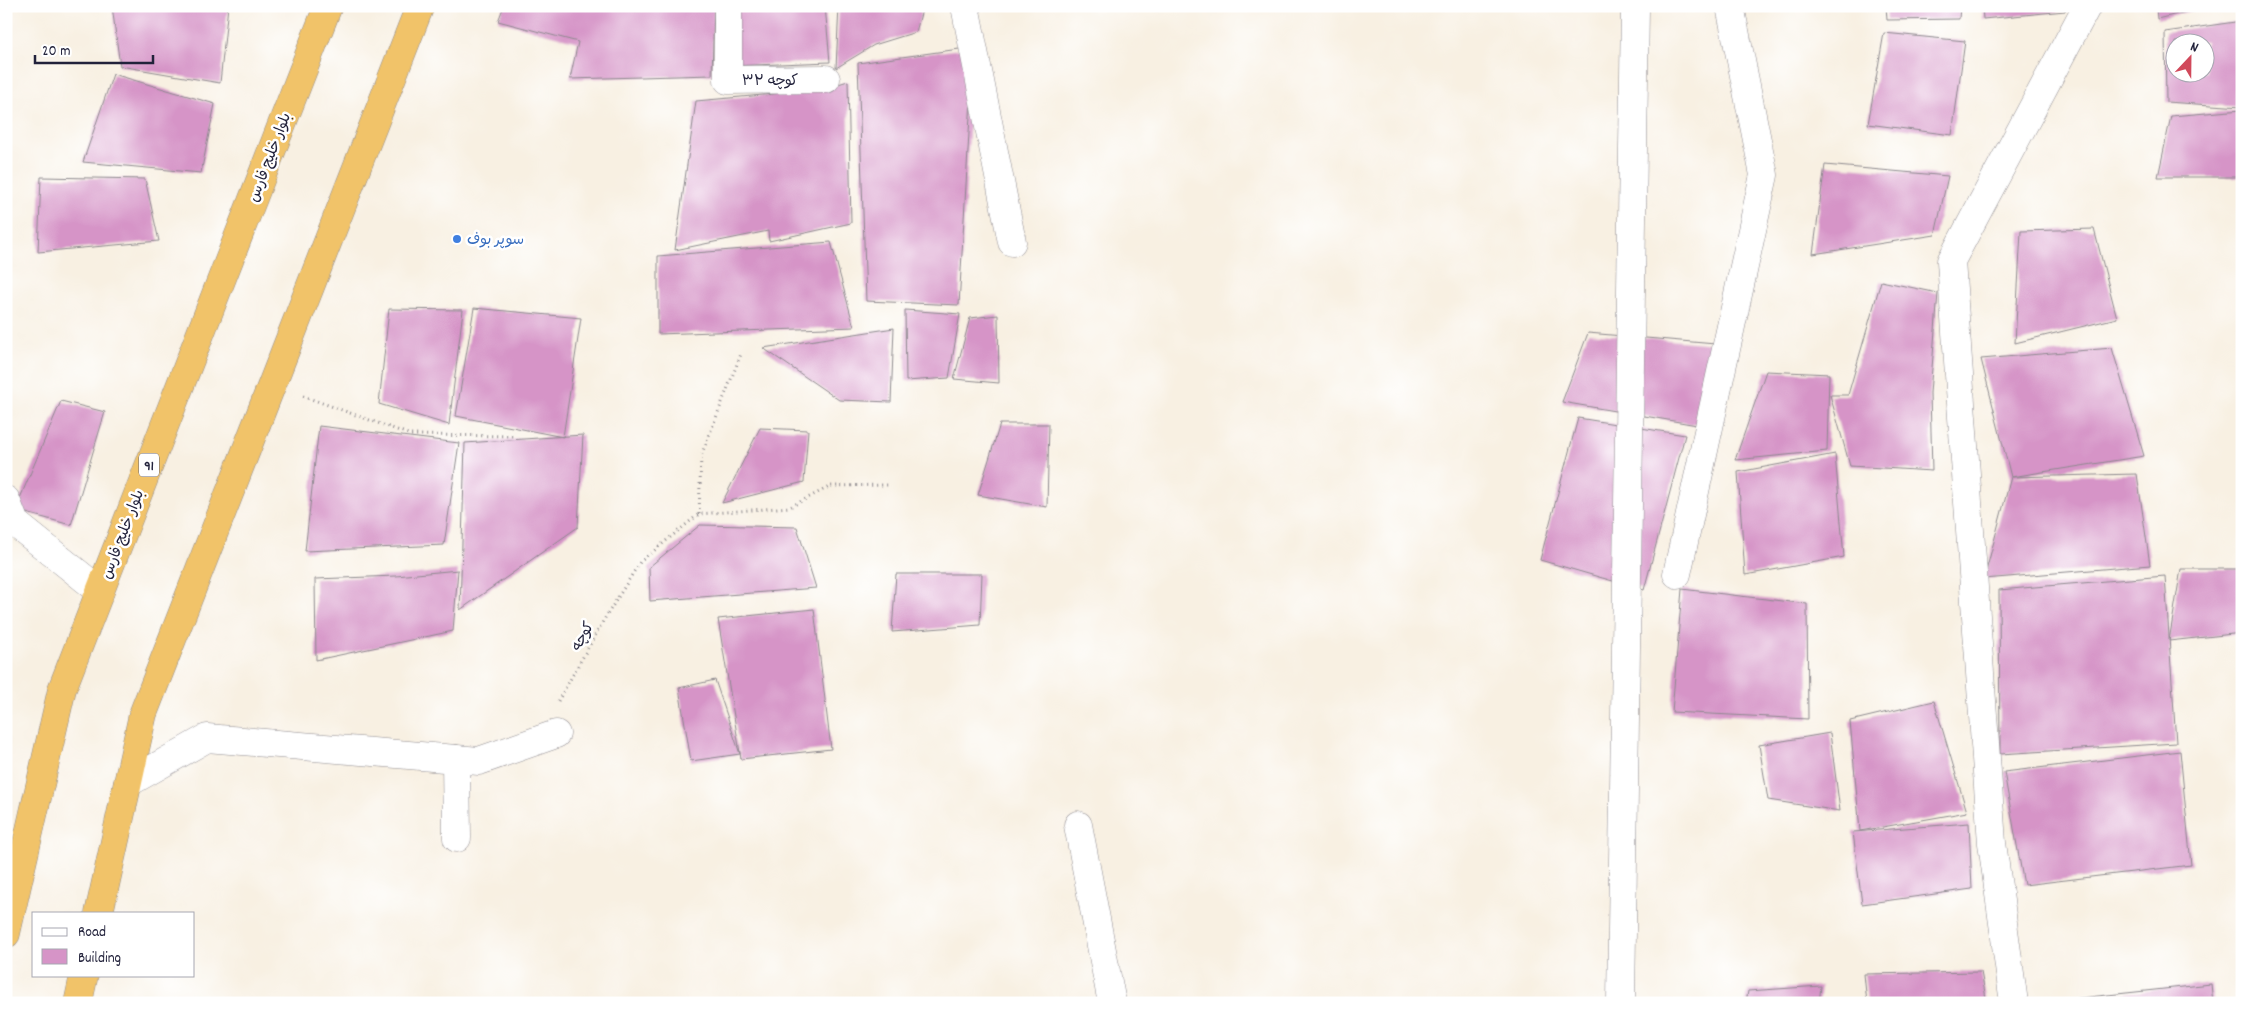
<svg xmlns="http://www.w3.org/2000/svg" width="2248" height="1009" font-family="Dekko,'Playpen Sans Arabic',sans-serif">
<style>
.building{fill:#d694c7;fill-rule:evenodd}
.lines{fill:none;stroke-linecap:round;stroke-linejoin:round}
.minor-casing{stroke:#8d898e;stroke-width:29}
.trunk-casing{stroke:#8d898e;stroke-width:29}
.path{stroke:#8d898e;stroke-width:3;stroke-dasharray:1 4;stroke-linecap:butt}
.minor{stroke:#fff;stroke-width:28}
.trunk{stroke:#f1c369;stroke-width:28}
.shop-dot{fill:#3f7fe0;stroke:#fff;stroke-width:2}
.labels{text-anchor:middle;stroke-width:5;stroke-linejoin:round;paint-order:stroke}
.shield{fill:#fff;stroke:#646476;stroke-width:1}
.shield-label{font-size:14px;font-weight:bold;fill:#22223b}
.street-label{font-size:15px;fill:#22223b;stroke:#fff}
.shop-label{font-size:15px;fill:#366cbe;stroke:#fff;text-anchor:start}
</style>
<rect width="100%" height="100%" fill="#fff"/>
<filter id="ink" filterUnits="userSpaceOnUse"><feTurbulence type="fractalNoise" baseFrequency=".02" numOctaves="2"/><feDisplacementMap in="SourceGraphic" scale="10" xChannelSelector="R" yChannelSelector="G"/><feConvolveMatrix kernelMatrix="1 2 1 2 8 2 1 2 1" color-interpolation-filters="sRGB"/></filter>
<filter id="wash" filterUnits="userSpaceOnUse"><feTurbulence type="fractalNoise" baseFrequency=".0096" numOctaves="4" result="noise"/><feDisplacementMap in="SourceGraphic" scale="20" xChannelSelector="R" yChannelSelector="G"/><feGaussianBlur stdDeviation="1.12" result="paint"/><feColorMatrix in="noise" values="0 0 0 0 0 0 0 0 0 0 0 0 0 0 0 0 0 1.4 0 .05"/><feComposite in="paint" operator="in"/></filter>
<g filter="url(#wash)">
<rect width="100%" height="100%" fill="#f8f0e2"/>
<g id="blocks">
<g class="building">
<path d="M112,6h116l-8,77 -100,-17z"/>
<path d="M504,6h141l-11,5 80,-5 -2,69 -142,4 8,-37 -80,-21z"/>
<path d="M735,6h90l5,56 -102,4z"/>
<path d="M839,6h84l-7,26 -42,13 -38,23z"/>
<path d="M1886,6h74l-1,13 -72,1z"/>
<path d="M1982,6h84l-1,5 -82,8z"/>
<path d="M2156,6h51v1l-50,12z"/>
<path d="M2242,21v86l-76,-5 -1,-70zM2176,42h30v30h-30z"/>
<path d="M1884,33l81,8 -13,94 -84,-11z"/>
<path d="M974,47l-15,258 -93,-4 -8,-238z"/>
<path d="M113,74l102,30 -14,69 -118,-11z"/>
<path d="M848,81l3,142 -82,18 -1,-10 -93,19 21,-149 123,-11z"/>
<path d="M2242,110v67h-84l13,-61z"/>
<path d="M1825,165l123,11 -13,59 -122,19z"/>
<path d="M41,177l104,2 14,62 -121,11z"/>
<path d="M2094,229l23,89 -102,25 6,-112z"/>
<path d="M831,242l23,85 -196,7v-78z"/>
<path d="M1881,281l57,12 -8,100 2,78 -82,-5 -20,-71h18z"/>
<path d="M474,308l107,10 -18,119 -107,-21z"/>
<path d="M389,309l74,1 -14,115 -70,-21z"/>
<path d="M905,310l55,4 -11,64 -43,3z"/>
<path d="M998,315l1,68 -45,-4 16,-61z"/>
<path d="M894,328l-3,74 -52,-2 -76,-52z"/>
<path d="M1588,333l139,12 -18,82 -147,-25z"/>
<path d="M2112,348l32,108 -133,21 -30,-118z"/>
<path d="M1766,371l63,3 -2,77 -92,9z"/>
<path d="M61,401l44,11 -34,113 -56,-15z"/>
<path d="M1578,418l107,17 -41,155 -104,-30z"/>
<path d="M1000,424h49l-2,83 -69,-12z"/>
<path d="M319,426l140,17 -15,102 -139,6z"/>
<path d="M760,428l48,2 -4,52 -82,21z"/>
<path d="M583,435l-5,92 -118,83 5,-167z"/>
<path d="M1835,454l9,103 -99,18 -7,-103z"/>
<path d="M2137,474l13,91 -166,14 27,-102z"/>
<path d="M700,525l97,2 19,61 -166,13 -1,-34z"/>
<path d="M2181,569h60l1,64 -73,8z"/>
<path d="M458,570l-5,61 -137,29 -1,-81 81,-3z"/>
<path d="M896,574h86l-2,51 -88,7z"/>
<path d="M2165,576l11,167 -176,11 -1,-164z"/>
<path d="M1682,589l125,15 1,115 -136,-7z"/>
<path d="M814,609l17,140 -90,10 -23,-140z"/>
<path d="M715,680l25,74 -49,7 -12,-73z"/>
<path d="M1934,701l33,111 -107,19 -10,-110z"/>
<path d="M1830,733l10,78 -72,-11 -9,-55z"/>
<path d="M2180,751l11,114 -167,20 -20,-113z"/>
<path d="M1969,823l3,66 -110,15 -9,-72z"/>
<path d="M1981,972l6,31h-120l-3,-29z"/>
<path d="M2211,984l2,19h-140l-3,-4z"/>
<path d="M1821,986l-2,17h-73l2,-12z"/>
</g>
</g>
</g>
<g filter="url(#ink)">
<use href="#blocks" fill-opacity="0" stroke="#8d898e" stroke-width="1"/>
<g class="lines">
<g class="minor-casing">
<g id="minor">
<path d="M728,6v74l98,-1"/>
<path d="M965,6l47,236"/>
<path d="M6,500l9,23 85,68"/>
<path d="M1677,574l87,-399 -34,-169"/>
<path d="M456,759l23,2 77,-27"/>
<path d="M128,783l79,-45 249,21 1,79"/>
<path d="M1078,825l34,178"/>
<path d="M1621,1003l14,-997"/>
<path d="M2014,1003l-22,-160 -41,-582 136,-255"/>
</g>
</g>
<g class="trunk-casing">
<g id="trunk">
<path d="M99,913l44,-199 277,-708"/>
<path d="M6,934l56,-245 266,-683"/>
<path d="M78,1003l6,-28"/>
</g>
</g>
<g class="path">
<path d="M303,396l108,39 105,1"/>
<path d="M699,514l2,-58 40,-102"/>
<path d="M558,701l47,-83 35,-56 59,-48 91,-7 41,-21 57,-1"/>
</g>
<use href="#minor" class="minor"/>
<use href="#trunk" class="trunk"/>
</g>
</g>
<circle class="shop-dot" cx="457" cy="239" r="5"/>
<g class="labels">
<rect class="shield" x="139" y="453.5" width="20" height="23" rx="4"/>
<g class="shield-label">
<text x="149" y="470">91</text>
</g>
<g class="street-label">
<text x="770" y="85">کوچه ۳۲</text>
<text transform="translate(269 157) rotate(-69)" y="5">بلوار خلیج فارس</text>
<text transform="translate(122 534) rotate(-69)" y="5">بلوار خلیج فارس</text>
<text transform="translate(582 636) rotate(-61)" y="5">کوچه</text>
</g>
<g class="shop-label">
<text x="467" y="244">سوپر بوف</text>
</g>
</g>
<rect width="2248" height="1009" fill="none" stroke="#fff" stroke-width="25"/>
<rect x="32" y="912" width="162" height="65" fill="#ffffff" stroke="#a7a7b1"/>
<rect x="42" y="928" width="25" height="8" fill="#ffffff" stroke="#a7a7b1"/>
<text x="78" y="936" font-size="15" fill="#22223b">Road</text>
<rect x="42" y="949" width="25" height="15" fill="#d694c7" stroke="#a7a7b1"/>
<text x="78" y="962" font-size="15" fill="#22223b">Building</text>
<g transform="translate(2190 58) rotate(22)"><circle r="24" fill="#ffffff" stroke="#a7a7b1"/>
<path d="M0-4L9 19L0 12L-9 19Z" fill="#d1495b"/>
<text y="-8" font-size="14" font-weight="bold" text-anchor="middle" fill="#22223b">N</text>
</g>
<path d="M35 55v8h118v-8" fill="none" stroke="#22223b" stroke-width="2.5"/>
<text x="42" y="55" font-size="15" fill="#22223b" stroke="#ffffff" stroke-width="4" paint-order="stroke">20 m</text>
</svg>
